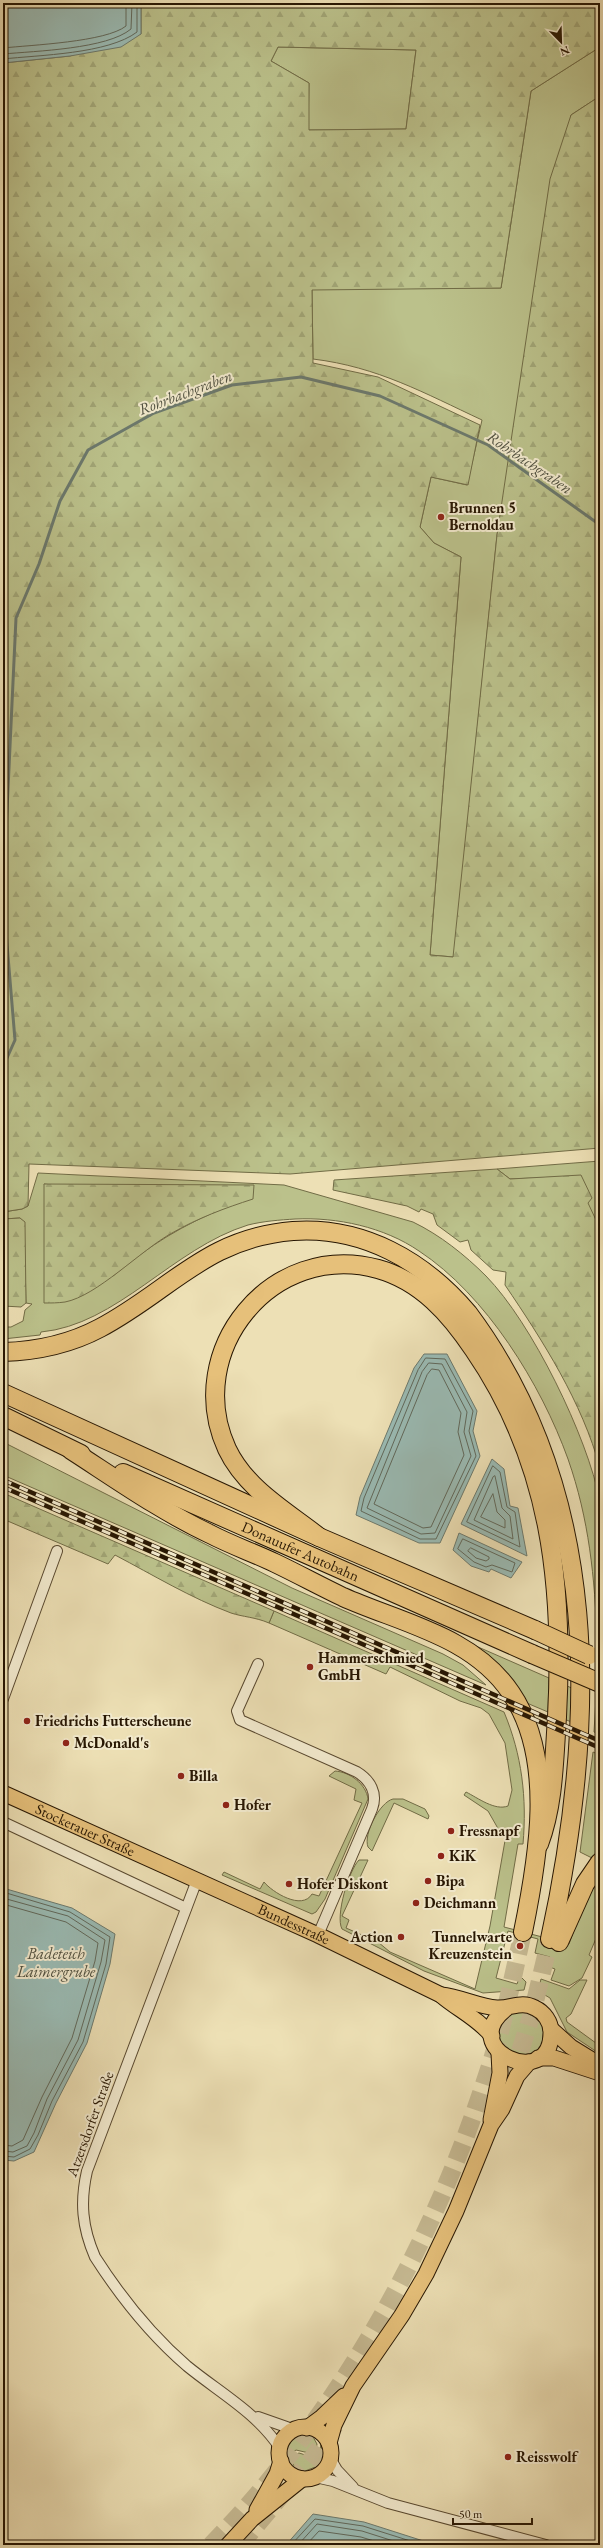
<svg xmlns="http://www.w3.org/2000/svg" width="603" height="2548" font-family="'EB Garamond',serif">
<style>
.grass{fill:#bbc18b;stroke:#716c46;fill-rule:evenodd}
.forest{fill:url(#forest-firs);stroke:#716c46;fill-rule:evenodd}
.water{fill:#9abbb4;stroke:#6c796d}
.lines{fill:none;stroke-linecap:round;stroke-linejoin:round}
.shore{stroke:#60685b;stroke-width:1}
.stream{stroke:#6c796d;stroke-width:3}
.motorway-tunnel{stroke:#c5b891;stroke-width:18;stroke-dasharray:18 9;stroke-linecap:butt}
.minor-casing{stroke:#58482f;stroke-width:12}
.primary-casing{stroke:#271602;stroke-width:17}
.motorway-casing{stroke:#271602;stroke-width:20}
.minor{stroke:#f3ebcf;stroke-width:10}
.primary{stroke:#e6c07a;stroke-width:15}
.motorway{stroke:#e6c07a;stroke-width:18}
.rail-casing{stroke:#271602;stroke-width:4.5}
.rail{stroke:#f3ebcf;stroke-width:3;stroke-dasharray:9;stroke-linecap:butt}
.motorway-bridge-casing{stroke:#271602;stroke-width:20;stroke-linecap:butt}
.motorway-bridge{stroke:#e6c07a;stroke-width:18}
.poi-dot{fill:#8f2418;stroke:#f3ebcf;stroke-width:1.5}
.labels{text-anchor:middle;stroke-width:4;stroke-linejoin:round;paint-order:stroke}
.poi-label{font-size:15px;font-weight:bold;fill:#271602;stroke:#f3ebcf;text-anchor:start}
.street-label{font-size:15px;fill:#271602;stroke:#f3ebcf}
.water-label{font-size:16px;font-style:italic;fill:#4f5040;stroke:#f3ebcf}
</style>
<defs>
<pattern id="forest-firs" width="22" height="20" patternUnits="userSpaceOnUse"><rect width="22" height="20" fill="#bbc18b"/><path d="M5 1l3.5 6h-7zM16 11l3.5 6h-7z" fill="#a1a576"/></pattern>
</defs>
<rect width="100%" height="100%" fill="#ede0b5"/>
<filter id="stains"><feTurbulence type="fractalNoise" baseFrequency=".005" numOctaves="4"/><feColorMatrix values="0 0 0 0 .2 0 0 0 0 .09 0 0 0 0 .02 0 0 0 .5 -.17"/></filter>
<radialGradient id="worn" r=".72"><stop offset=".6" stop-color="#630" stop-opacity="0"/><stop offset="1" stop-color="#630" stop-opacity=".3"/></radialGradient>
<g class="grass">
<path d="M278,47l138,3 -10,79 -98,1 1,-47 -38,-22z"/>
<path d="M600,47v49l-29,19 -74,420 -43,422 -24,-2 31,-398 -27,-14 -14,-16 11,-50 36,8 15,-65c-58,-27 -104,-53 -169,-61l-1,-70 189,-1 30,-197z"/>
<path d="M600,1161v61c-14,-7 -16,-33 -19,-46l-71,3 -13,-10z"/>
<path d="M38,1173l246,12 129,37c27,13 52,33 73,54 46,47 101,160 114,225 2,13 0,29 0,42 0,33 0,66 0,100l-3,-2c-2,-63 -8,-122 -29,-182 -27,-75 -82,-164 -149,-208 -35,-24 -82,-34 -124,-32 -15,1 -31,2 -47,6 -75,23 -131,100 -207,107l-1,3 -37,4v-12h8l12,-6 2,-11 7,-6 -6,-1 -2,-81 -4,-4 -17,1v-7l19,-3 6,-3zM44,1184l183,23c-43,17 -79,39 -114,69z"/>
<path d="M3,1442l289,146 151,66 20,11 23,20 -483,-210z"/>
<path d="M274,1611l230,101c18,43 23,86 19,132h-5l-14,83 65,17 14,-39 17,-32v56l-11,26 3,2 -10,21 -13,8 -18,-6 4,-11 -8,-3 3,-9 -15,-4 3,-14 -30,-8 -12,47 21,6 3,-8 6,6 -2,8 -41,3 -59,-22 -82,-42c-7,-13 7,-59 17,-69h9l-26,56 7,4 -3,8 32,14 12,10 85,37 15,-63 16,-91 -6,-3 -12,-21 -24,-16 2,-3c12,6 29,19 42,14l4,-16 -7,-47 -16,-29 -8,-6 -21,-7 -70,-34 -4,7 -117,-51z"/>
<path d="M469,1643l80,35 -1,34 -26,-11z"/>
<path d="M565,1685l11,5 -2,33 -10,-4z"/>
<path d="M596,1698l4,2v35l-6,-3z"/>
<path d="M593,1752l7,3v94l-8,9 -12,-6z"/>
<path d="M335,1771c15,1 31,13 33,28l-43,100 -9,13 -4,2 -90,-39 2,-3 36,17 4,-7c8,10 38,29 48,12l7,2 43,-93 -8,-3 2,-11 -27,-13z"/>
<path d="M393,1799h10l22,10 4,7 -1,3 -34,-16 -22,48 -4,-4c-5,-13 12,-45 25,-48z"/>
<path d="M541,1979l28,10 11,-9h7l-16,34 -5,4 1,4 33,24v8l-33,-22 -17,-34 -12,-7z"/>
<circle cx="522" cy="2033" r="23"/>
<path d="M303,2435l10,2 4,7 -1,6 -7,3 -13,-3 -6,4 -2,8 -1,-15 7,-9z"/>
<path d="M321,2445l2,12 -5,9 -13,5 -10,-3 -3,-7 2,-6 5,-2 13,4 7,-5z"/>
</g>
<g class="forest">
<path d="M141,3h459v44l-69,44 -30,197 -189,2 1,73 65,14 102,48 -12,60 -37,-8 -11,50 14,16 27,14 -31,398 23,2 44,-422 53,-356 21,-64 29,-19v1052l-310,26 -261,-10 -1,42 -6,3 -19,3v-1149l67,-7 71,-22zM278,47l138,3 -10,79 -97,1v-47l-38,-22z"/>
<path d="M497,1169l13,10 71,-4 11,23 -4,5 8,17 4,2v246c-18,-66 -57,-127 -95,-183l1,-13 -13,-2 -22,-20 -3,-10 -8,2 -23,-17 -4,-11 -12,-5 -2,3 -12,-6 -74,-16 1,-10z"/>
<path d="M44,1184l210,1 -1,14c-28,9 -55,19 -81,34 -31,17 -75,63 -107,69 -7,1 -14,1 -21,1z"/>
<path d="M20,1218l5,4 1,81 -5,4 -18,-1v-87z"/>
<path d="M3,1493l271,118 -5,12c-14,-6 -26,-6 -38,-10 -40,-15 -78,-38 -116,-58l-7,9 -105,-45z"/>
</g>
<g class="water">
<path d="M3,3h138v31l-20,13 -51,9 -67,7z"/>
<path d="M424,1354h23l30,57 -4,20 7,25 -40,87h-21l-63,-28 4,-18 54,-129z"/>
<path d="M492,1459l12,10 6,37 8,2 9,48 -66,-32z"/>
<path d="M459,1533l63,29 -11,16 -20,-9 -2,3 -18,-6 -18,-16z"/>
<path d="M3,1888l69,20 43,26 -5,30 -23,79 -31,60 -22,49 -20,9 -11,-1z"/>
<path d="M313,2514l51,8 72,23h-150z"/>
</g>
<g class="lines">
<g class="shore">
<path d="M3,48c28,-3 103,-6 123,-22v-23"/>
<path d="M3,54c33,-3 104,-5 128,-25l1,-26"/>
<path d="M3,59c36,-4 105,-5 134,-27v-29"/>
<path d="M426,1358l19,1 28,52 -4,20 7,25 -40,83h-16l-59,-28 3,-13 54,-128z"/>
<path d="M429,1363l13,1 25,48 -3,20 7,24 -36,77 -14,1 -54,-26 55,-136z"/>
<path d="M432,1369l7,1 22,43 -3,19 6,23 -33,72 -8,1 -49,-24 53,-129z"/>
<path d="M493,1466l7,6 7,35 8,5 5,35 -53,-25z"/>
<path d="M495,1476l7,32 8,8 3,23 -39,-19 19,-43z"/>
<path d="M493,1494l4,18 8,8v8l-24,-11z"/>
<path d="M463,1539l52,24 -3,9 -20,-7 -6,2 -12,-5 -16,-13z"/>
<path d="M471,1548l18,9v2l-3,2 -10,-3 -8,-7z"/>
<path d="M3,1892l67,20 40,25 -4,27 -23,78 -31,59 -14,34 -8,14 -16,8 -11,-1"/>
<path d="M3,1898l65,18 37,24 -4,22 -23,78 -31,59 -13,34 -7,13 -14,6 -10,-1"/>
<path d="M3,1904l63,18 32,21 -3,18 -23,77 -30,59 -19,43 -11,6 -9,-1"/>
<path d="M291,2545l24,-26 48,7 60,19"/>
<path d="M298,2545l19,-21 45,7 44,14"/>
<path d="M306,2545l13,-14 42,6 26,8"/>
</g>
<g class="stream">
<path d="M3,896l13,-278 23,-54 21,-63 28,-51 66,-37 78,-28 69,-8 79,19 108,49 112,80"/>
<path d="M3,896l12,144 -12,27"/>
</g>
<g class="motorway-tunnel">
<path d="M512,2077l20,-63 18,-75"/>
<path d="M211,2545c128,-131 220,-296 276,-470 16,-47 25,-95 36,-143"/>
<path d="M240,2545l74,-89 21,-31"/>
</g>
<g class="minor-casing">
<g id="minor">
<path d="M258,1664l-21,47 3,9 117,52c13,8 21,21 15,37l-54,126"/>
<path d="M3,1699l54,-148"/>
<path d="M3,1822l183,86"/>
<path d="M197,1880l-110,291c-7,31 -5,56 8,86 25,39 56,78 92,109 33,27 69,46 93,82"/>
<path d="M258,2417l37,13"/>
<path d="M330,2458l7,12 16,17"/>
<path d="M315,2477l18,4 55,22 158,42"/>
</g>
</g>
<g class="primary-casing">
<g id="primary">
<path id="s1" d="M3,1793l315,142 123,60c16,14 38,24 51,41"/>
<path d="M441,1995c20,2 38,12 56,13 14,1 24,-8 38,0 9,4 16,14 16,24 1,61 -98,17 -44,-24"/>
<path d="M551,2029l20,18 29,18"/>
<path d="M538,2058h16l46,15"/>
<path d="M491,2120l9,-47 -1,-20"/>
<circle cx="305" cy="2453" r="26"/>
<path d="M307,2428l15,-11 22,-21"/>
<path d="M329,2443l5,-18 19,-39 49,-71 24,-41 30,-63 35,-86 11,-16 15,-33 12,-14"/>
<path d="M257,2510l20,-36 4,-13"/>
<path d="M228,2545l24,-26 50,-40"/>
</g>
</g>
<g class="motorway-casing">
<g id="motorway">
<path d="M3,1352c34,-1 67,-8 97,-24 70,-37 106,-90 193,-97 70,-5 131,30 175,82 135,181 129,410 82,626"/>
<path d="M3,1393l316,144 216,93"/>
<path d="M3,1416l78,38"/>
<path d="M71,1450c45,29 90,61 139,84 21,11 44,19 65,29 23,11 45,23 68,34 58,26 130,39 168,96 45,66 27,166 12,239"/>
<path id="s2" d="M123,1473l409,181"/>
<path d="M319,1537c-33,-26 -73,-48 -92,-88 -45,-98 45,-209 151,-180 43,12 72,45 96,81 77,112 90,235 83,367 -3,43 -3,87 -18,127"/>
<path d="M559,1942l26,-58 15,-22"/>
</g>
</g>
<use href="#minor" class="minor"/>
<use href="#primary" class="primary"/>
<use href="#motorway" class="motorway"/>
<g class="rail-casing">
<g id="rail">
<path d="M3,1480l597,261"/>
<path d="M3,1487l597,261"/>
</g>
</g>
<use href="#rail" class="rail"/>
<g class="motorway-bridge-casing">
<g id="motorway-bridge">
<path d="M535,1630l54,25"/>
<path d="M532,1654l68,29"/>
</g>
</g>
<use href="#motorway-bridge" class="motorway-bridge"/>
</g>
<g class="poi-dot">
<circle cx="441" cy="517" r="4"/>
<circle cx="310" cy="1667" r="4"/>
<circle cx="27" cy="1721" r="4"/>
<circle cx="66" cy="1743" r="4"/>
<circle cx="181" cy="1776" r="4"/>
<circle cx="226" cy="1805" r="4"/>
<circle cx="451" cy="1831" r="4"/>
<circle cx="441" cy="1856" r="4"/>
<circle cx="428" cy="1881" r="4"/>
<circle cx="289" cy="1884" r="4"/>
<circle cx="416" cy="1903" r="4"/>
<circle cx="401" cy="1937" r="4"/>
<circle cx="520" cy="1946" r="4"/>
<circle cx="508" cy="2457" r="4"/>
</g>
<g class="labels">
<g class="poi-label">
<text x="449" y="513">Brunnen 5<tspan x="449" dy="17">Bernoldau</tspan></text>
<text x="318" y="1663">Hammerschmied<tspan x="318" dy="17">GmbH</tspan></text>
<text x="35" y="1726">Friedrichs Futterscheune</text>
<text x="74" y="1748">McDonald's</text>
<text x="189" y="1781">Billa</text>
<text x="234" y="1810">Hofer</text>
<text x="459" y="1836">Fressnapf</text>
<text x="449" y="1861">KiK</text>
<text x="436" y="1886">Bipa</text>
<text x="297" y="1889">Hofer Diskont</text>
<text x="424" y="1908">Deichmann</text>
<text x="393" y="1942" text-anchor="end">Action</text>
<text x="512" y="1942" text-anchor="end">Tunnelwarte<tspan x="512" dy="17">Kreuzenstein</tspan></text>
<text x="516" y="2462">Reisswolf</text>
</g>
<g class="street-label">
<text dy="5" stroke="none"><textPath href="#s2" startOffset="194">Donauufer Autobahn</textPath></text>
<text dy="5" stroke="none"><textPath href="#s1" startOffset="90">Stockerauer Straße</textPath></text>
<text dy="5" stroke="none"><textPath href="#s1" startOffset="319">Bundesstraße</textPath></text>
<text transform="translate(90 2124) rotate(-70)" y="5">Atzersdorfer Straße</text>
</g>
<g class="water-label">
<text transform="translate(185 392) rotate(-21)" y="6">Rohrbachgraben</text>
<text transform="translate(530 462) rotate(34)" y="6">Rohrbachgraben</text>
<text x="56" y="1959">Badeteich<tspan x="56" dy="18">Laimergrube</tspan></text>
</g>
</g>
<rect width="603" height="2548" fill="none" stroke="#ede0b5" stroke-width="16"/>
<rect x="4" y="4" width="595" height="2540" fill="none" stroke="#271602" stroke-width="2"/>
<rect x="8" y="8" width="587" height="2532" fill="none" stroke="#271602"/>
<g transform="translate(561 42) rotate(157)" stroke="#f3ebcf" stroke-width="3" paint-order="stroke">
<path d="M0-3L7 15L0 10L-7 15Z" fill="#271602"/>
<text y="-6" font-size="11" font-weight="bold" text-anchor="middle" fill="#271602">N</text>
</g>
<path d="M453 2518v6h79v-6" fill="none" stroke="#271602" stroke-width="2"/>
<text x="459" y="2518" font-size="12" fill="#271602" stroke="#f3ebcf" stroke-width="3" paint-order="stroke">50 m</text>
<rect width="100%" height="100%" filter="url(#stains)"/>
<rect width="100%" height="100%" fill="url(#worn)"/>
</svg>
